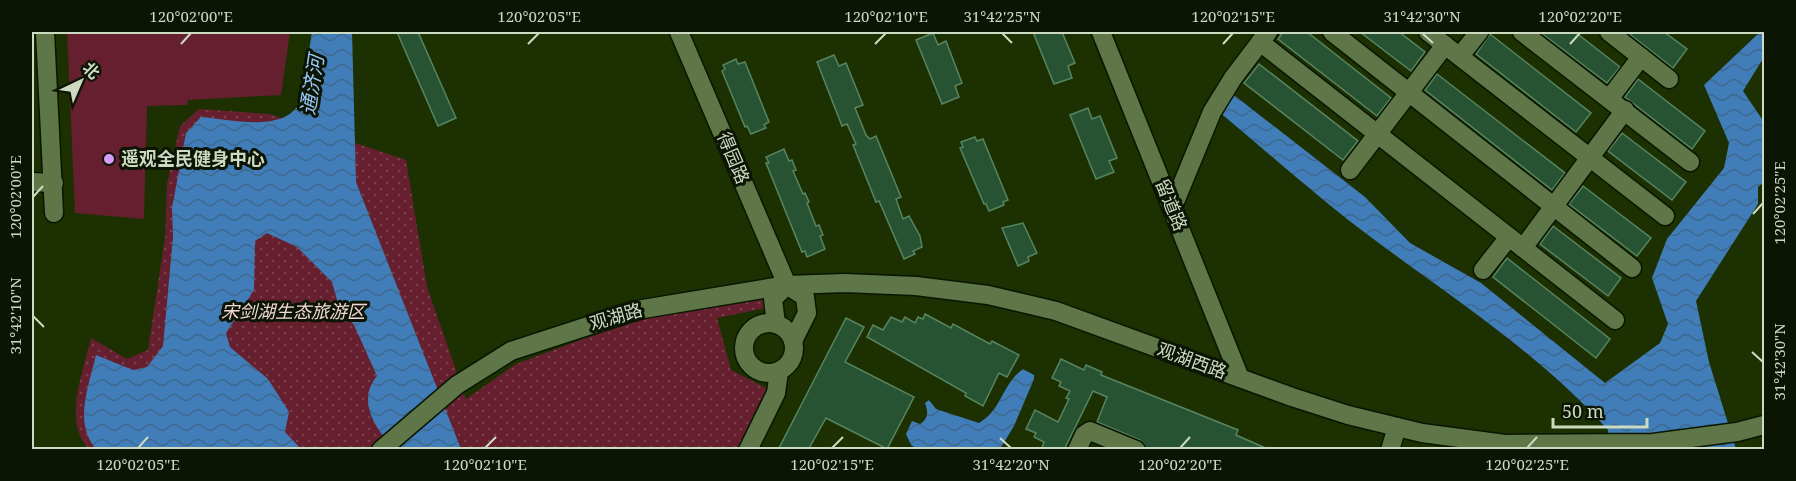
<svg xmlns="http://www.w3.org/2000/svg" width="1796" height="481" font-family="'Noto Serif','Noto Sans SC',serif">
<style>
.green{fill:#651f2f}
.park{fill:url(#park-dots)}
.water{fill:url(#water-waves)}
.building{fill:#275332;stroke:#588561;stroke-width:1.5}
.lines{fill:none;stroke-linecap:round;stroke-linejoin:round}
.minor-casing{stroke:#091700;stroke-width:21}
.minor{stroke:#5f7748;stroke-width:18}
.ticks{fill:none;stroke:#ccdac1;stroke-width:2}
.poi-dot{fill:#d49cfc;stroke:#0c1504;stroke-width:2}
.labels{text-anchor:middle;stroke-width:6;stroke-linejoin:round;paint-order:stroke}
.street-label{font-size:18px;fill:#ccdac1;stroke:#0c1504}
.poi-label{font-size:18px;font-weight:bold;fill:#ccdac1;stroke:#0c1504;text-anchor:start}
.park-label{font-size:18px;font-style:italic;fill:#f1d7da;stroke:#0c1504}
.water-label{font-size:20px;font-style:italic;fill:#9ac8fa;stroke:#0c1504}
.neatline{fill:none;stroke:#ccdac1;stroke-width:2}
.ticks-label{font-size:15px;text-anchor:middle;fill:#ccdac1}
</style>
<defs>
<pattern id="park-dots" width="8" height="8" patternUnits="userSpaceOnUse" patternTransform="scale(1.5)"><rect width="8" height="8" fill="#651f2f"/><path d="M2 2h.1M6 6h.1" fill="none" stroke="#7a3f4b" stroke-width="1.8" stroke-linecap="round"/></pattern>
<pattern id="water-waves" width="16" height="10" patternUnits="userSpaceOnUse" patternTransform="scale(1.5)"><rect width="16" height="10" fill="#407db9"/><path d="M0 5q4-4 8 0t8 0" fill="none" stroke="#3f688d"/></pattern>
</defs>
<rect width="100%" height="100%" fill="#1d3002"/>
<path class="green" d="M67,32h223l-9,63 -93,5 -1,5 -40,1 -3,113 -69,-6z"/>
<path class="park" d="M199,109l70,5 137,46 21,127 39,112 50,-35 67,-25 68,-22 111,-22 3,13 -48,10 14,52 35,18 1,8 -28,53h-650c-27,-27 -5,-79 2,-111l36,21 21,-9 17,-112 2,-54 13,-58z"/>
<g class="water">
<path d="M312,32h40l4,150 105,267h-67c-18,-20 -38,-48 -17,-73l-23,-51 -15,-18 -7,-25 -35,-35 -30,-14 -12,8 -1,49 -28,43 4,14 38,32 21,33 -4,20 16,17h-205c-23,-27 -7,-63 0,-94l37,15 14,-3 16,-21 10,-109 -1,-29 14,-75 15,-16c27,2 80,16 97,-12 7,-13 11,-57 14,-73z"/>
<path d="M1764,32v25l-21,34 21,31v60l-6,5v17l-62,97 13,61 27,87h-129l1,-19c-75,-84 -172,-142 -261,-211 -44,-35 -86,-72 -129,-108l12,-19 135,105 45,46 71,40 124,100 55,-40 8,-19 -16,-46 15,-39 57,-71 5,-25 -25,-58 55,-52z"/>
<path d="M1023,369l11,6v4l-20,47 -14,23 -81,1 -8,-5 -5,-11 6,-13 8,3c9,-6 8,-12 5,-21l4,-3 7,9 43,14c23,-13 23,-39 44,-54z"/>
</g>
<g class="building">
<path d="M397,32h21l38,86 -18,8z"/>
<path d="M1033,32h29l13,31 -7,3 4,12 -18,6z"/>
<path d="M1283,32h24l84,66 -14,18 -99,-77z"/>
<path d="M1360,32h39l26,20 -14,19z"/>
<path d="M1540,32h35l45,35 -13,16z"/>
<path d="M1627,32h37l23,17 -14,19z"/>
<path d="M933,33l5,12 8,-4 16,42 -7,3 4,11 -17,7 -26,-64z"/>
<path d="M1490,34l101,79 -15,19 -100,-78z"/>
<path d="M834,55l5,11 7,-3 17,42 -8,3 11,27 4,4 6,-3 25,61 -5,2 7,20 6,-3 11,20 2,11 -9,4 2,3 -11,5 -25,-58 -3,1 -23,-57 3,-1 -9,-20 -5,2 -25,-64z"/>
<path d="M736,59l2,5 7,-2 24,60 -5,3 2,3 -15,6 -4,-8 -2,1 -23,-56 3,-2 -2,-4z"/>
<path d="M1259,64l99,77 -15,19 -99,-77z"/>
<path d="M1437,74l128,99 -13,17 -127,-100z"/>
<path d="M1638,79l67,52 -13,18 -67,-52z"/>
<path d="M1088,108l4,11 8,-3 17,42 -8,3 5,11 -18,7 -26,-64z"/>
<path d="M1622,133l64,49 -14,18 -64,-49z"/>
<path d="M975,137l2,4 6,-2 25,61 -5,2 1,3 -15,6 -3,-7h-2l-24,-56 3,-1 -2,-5z"/>
<path d="M784,149l5,12 3,-1 4,10 -3,1 10,23 2,-1 4,9 -2,1 9,23 3,-1 4,10 -3,1 5,13 -18,8 -2,-6 -3,1 -36,-89h3l-3,-6z"/>
<path d="M1583,186l68,52 -14,18 -68,-52z"/>
<path d="M1023,223l14,30 -9,4 1,4 -11,5 -16,-38z"/>
<path d="M1553,226l68,52 -13,18 -68,-52z"/>
<path d="M1507,258l103,81 -14,19 -103,-81z"/>
<path d="M925,314l26,14 2,-4 37,20 2,-3 27,14 -12,22 -8,-4 -16,33 -18,-10 1,-3 -99,-56 6,-12 10,5 8,-13 11,5 3,-5 10,6 3,-6 5,2z"/>
<path d="M846,318l18,9 -19,35 69,35 -27,52 -61,-31 -18,32h-30z"/>
<path d="M1061,359l23,11 2,-5 16,7 -1,3 137,55 -2,5 34,15h-123l-7,-10 -43,-18 10,-25 -14,-6 -29,59h-23l3,-8 -10,-5 2,-4 -10,-4 9,-19 23,12 11,-23 -3,-1 4,-7 -11,-5 2,-4 -9,-4z"/>
</g>
<g class="lines">
<g class="minor-casing">
<g id="minor">
<path d="M45,32l9,181"/>
<path d="M679,32l108,253"/>
<path d="M1101,32l139,346"/>
<path d="M1332,32l300,236"/>
<path d="M1428,32l237,184"/>
<path d="M1522,32l168,130"/>
<path d="M1609,32l60,47"/>
<path d="M1260,42l355,278"/>
<path d="M1460,56l19,-24"/>
<path d="M1609,99l32,-42"/>
<path d="M1350,170l95,-125"/>
<path d="M32,182l22,1"/>
<path d="M1172,209l40,-97 21,-34 35,-46"/>
<path d="M1523,248l102,-138"/>
<path d="M1483,270l26,-33"/>
<path d="M787,285l18,12 2,16 -14,28"/>
<circle cx="769" cy="348" r="25"/>
<path d="M776,324l-3,-25 14,-14"/>
<path d="M381,450l76,-65 54,-34 126,-41 150,-25 58,-2 71,3 72,9 68,16 236,86 56,18 74,18 83,11 148,-1 84,-11 27,-7"/>
<path d="M748,450l28,-57 3,-22"/>
<path d="M1077,450l7,-15 6,-4 46,19"/>
<path d="M1390,450l7,-23"/>
</g>
</g>
<use href="#minor" class="minor"/>
</g>
<path class="ticks" d="M1002,33l10,10M1422,33l11,10M181,44l10,-11M528,44l11,-11M875,44l11,-11M1223,44l10,-11M1570,44l10,-11M33,197l10,-11M1753,214l10,-11M33,316l11,11M1752,352l11,10M1000,438l11,10M138,448l10,-11M485,448l11,-11M832,448l11,-11M1180,448l10,-11M1527,448l10,-11"/>
<circle class="poi-dot" cx="109" cy="159" r="6"/>
<g class="labels">
<g class="street-label">
<text transform="translate(733 158) rotate(67)" y="6">得园路</text>
<text transform="translate(1171 205) rotate(68)" y="6">留道路</text>
<text transform="translate(616 317) rotate(-16)" y="6">观湖路</text>
<text transform="translate(1192 361) rotate(20)" y="6">观湖西路</text>
</g>
<g class="poi-label">
<text x="121" y="165">遥观全民健身中心</text>
</g>
<g class="park-label">
<text x="293" y="318">宋剑湖生态旅游区</text>
</g>
<g class="water-label">
<text transform="translate(312 85) rotate(-81)" y="7">通济河</text>
</g>
</g>
<rect width="1796" height="481" fill="none" stroke="#0c1504" stroke-width="66"/>
<g transform="translate(81 81) rotate(44)" stroke="#0c1504" stroke-width="4.5" paint-order="stroke">
<path d="M0-4.5L10 22L0 15L-10 22Z" fill="#ccdac1"/>
<text y="-9" font-size="16" font-weight="bold" text-anchor="middle" fill="#ccdac1">北</text>
</g>
<path d="M1553 418v9h94v-9" fill="none" stroke="#ccdac1" stroke-width="3"/>
<text x="1562" y="418" font-size="18" fill="#ccdac1" stroke="#0c1504" stroke-width="4.5" paint-order="stroke">50 m</text>
<rect x="33" y="33" width="1730" height="415" class="neatline"/>
<g class="ticks-label">
<text x="191" y="22">120°02'00"E</text>
<text x="539" y="22">120°02'05"E</text>
<text x="886" y="22">120°02'10"E</text>
<text x="1002" y="22">31°42'25"N</text>
<text x="1233" y="22">120°02'15"E</text>
<text x="1422" y="22">31°42'30"N</text>
<text x="1580" y="22">120°02'20"E</text>
<text transform="translate(16 197) rotate(-90)" y="5">120°02'00"E</text>
<text transform="translate(1780 203) rotate(-90)" y="5">120°02'25"E</text>
<text transform="translate(16 316) rotate(-90)" y="5">31°42'10"N</text>
<text transform="translate(1780 362) rotate(-90)" y="5">31°42'30"N</text>
<text x="138" y="470">120°02'05"E</text>
<text x="485" y="470">120°02'10"E</text>
<text x="832" y="470">120°02'15"E</text>
<text x="1011" y="470">31°42'20"N</text>
<text x="1180" y="470">120°02'20"E</text>
<text x="1527" y="470">120°02'25"E</text>
</g>
</svg>
